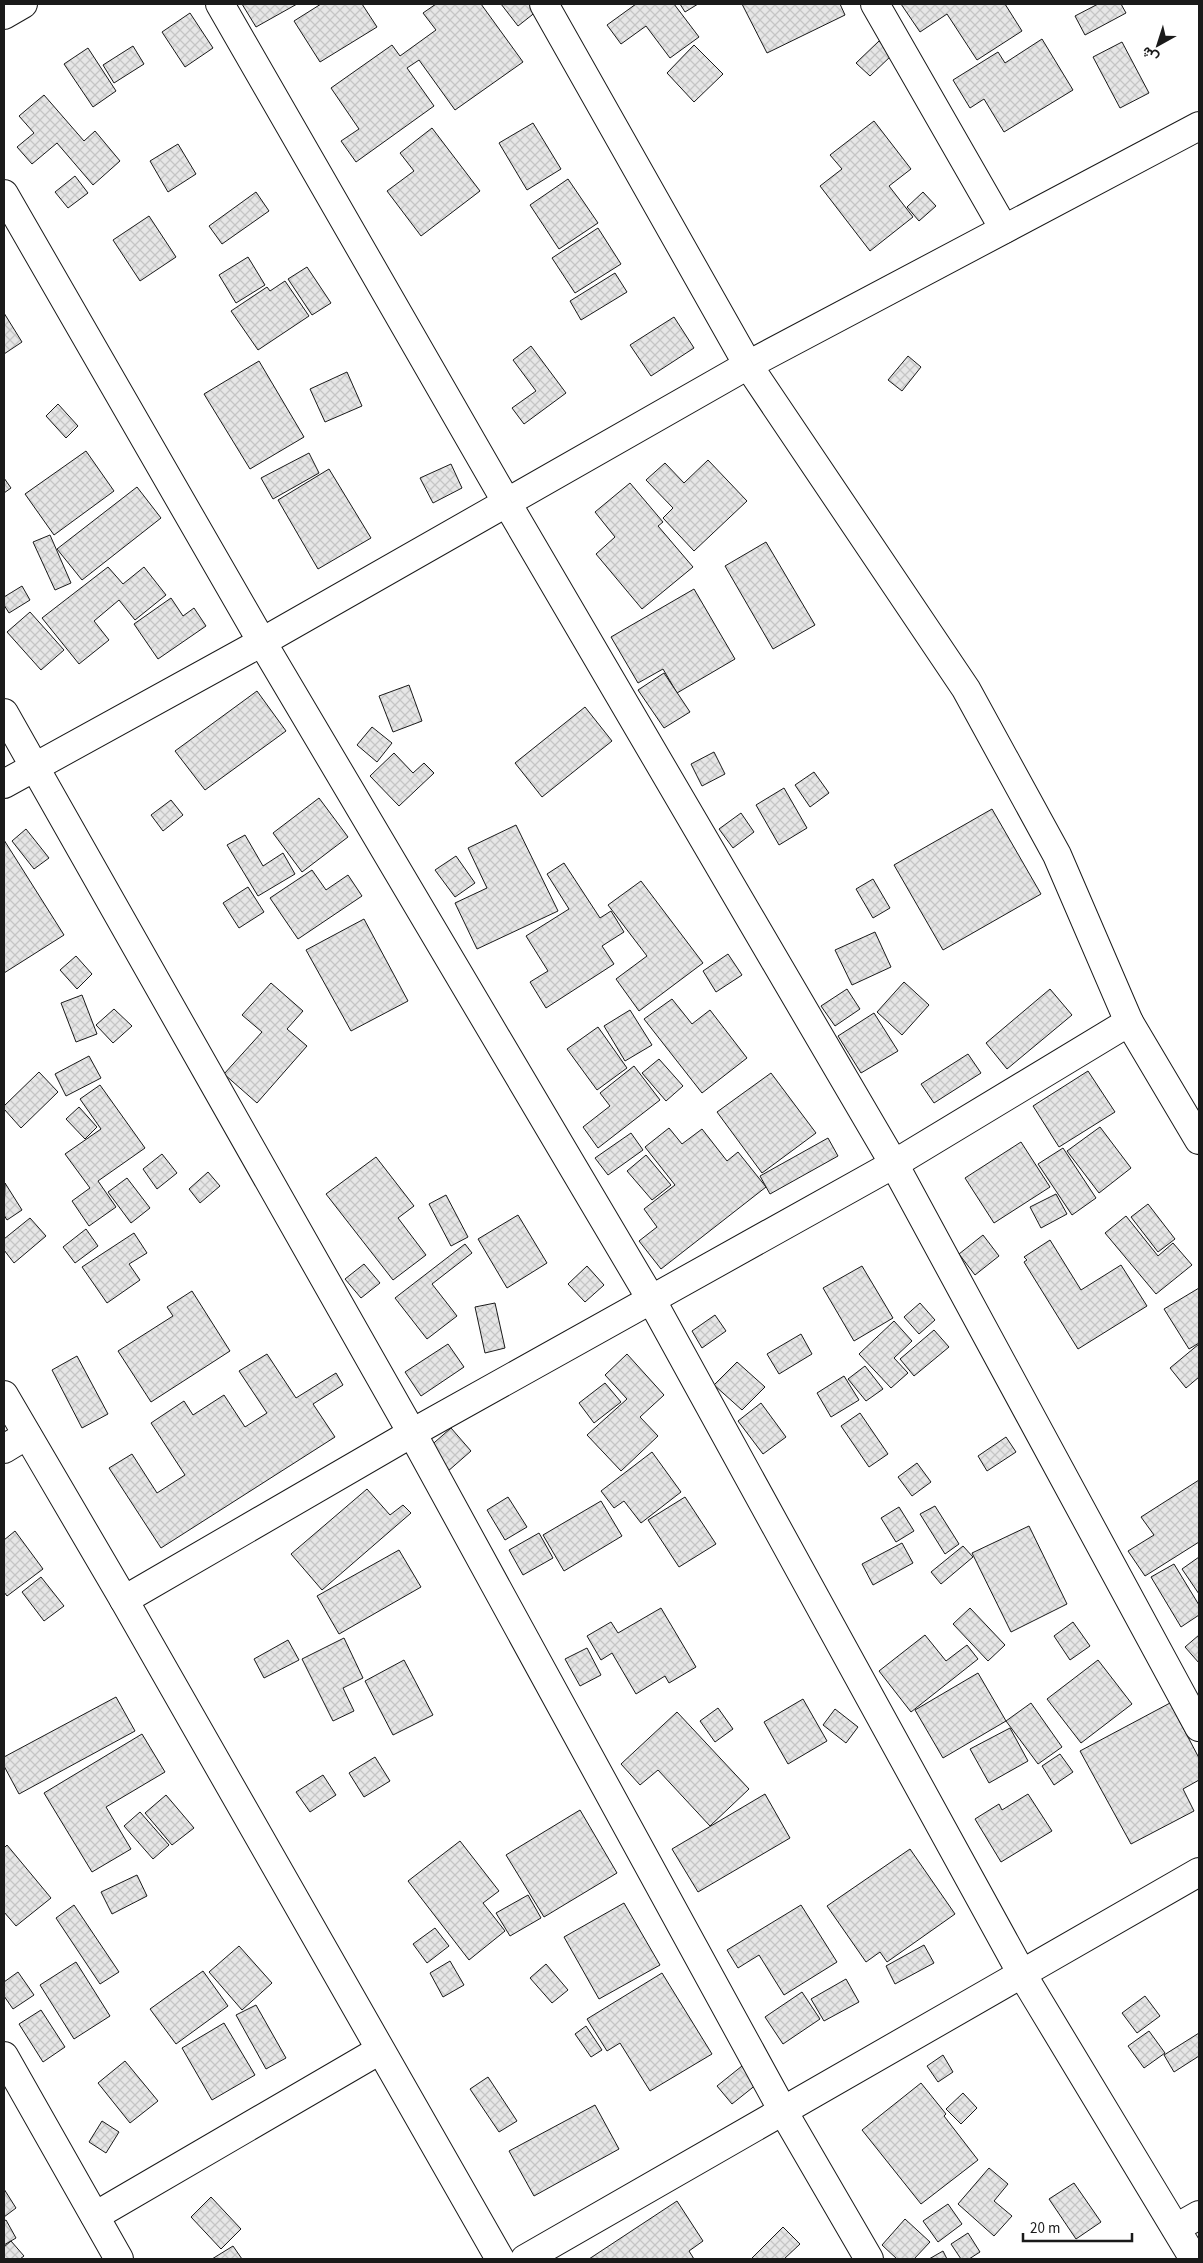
<svg xmlns="http://www.w3.org/2000/svg" width="1203" height="2263" font-family="'Source Sans 3',Vazirmatn,sans-serif">
<style>
.building{fill:url(#building-cross-hatch);stroke:#1a1a1a}
.lines{fill:none;stroke-linecap:round;stroke-linejoin:round}
.minor-casing{stroke:#1a1a1a;stroke-width:30}
.tertiary-casing{stroke:#1a1a1a;stroke-width:30}
.minor{stroke:#fff;stroke-width:28}
.tertiary{stroke:#fff;stroke-width:28}
</style>
<defs>
<pattern id="building-cross-hatch" width="8" height="8" patternUnits="userSpaceOnUse" patternTransform="scale(1.25)"><rect width="8" height="8" fill="#e6e6e6"/><path d="M0 0l8 8M0 8l8-8" fill="none" stroke="#c5c5c5"/></pattern>
</defs>
<rect width="100%" height="100%" fill="#fff"/>
<g class="building">
<path d="M242,4h55l-41,23z"/>
<path d="M321,4h41l15,23 -57,35 -26,-41z"/>
<path d="M436,4h45l42,58 -68,48 -36,-50 -12,8 27,38 -78,56 -15,-21 18,-12 -28,-41 61,-43 8,11 36,-26 -13,-17z"/>
<path d="M501,4h30l6,7 -19,15z"/>
<path d="M636,4h38l25,33 -29,21 -24,-32 -25,18 -14,-19z"/>
<path d="M680,4h18l-13,8z"/>
<path d="M742,4h98l5,11 -78,38z"/>
<path d="M901,4h104l17,27 -45,29 -30,-46 -27,18z"/>
<path d="M1098,4h23l5,9 -41,22 -10,-19z"/>
<path d="M190,13l23,35 -28,19 -23,-35z"/>
<path d="M1042,39l31,51 -69,42 -20,-33 -14,9 -17,-28 45,-28 7,11z"/>
<path d="M879,41l13,14 -22,21 -14,-13z"/>
<path d="M1122,42l27,51 -29,15 -27,-51z"/>
<path d="M694,45l29,29 -29,28 -27,-29z"/>
<path d="M133,46l11,18 -30,19 -11,-18z"/>
<path d="M88,48l28,43 -23,16 -29,-43z"/>
<path d="M44,95l40,46 11,-10 25,30 -27,24 -36,-42 -25,21 -15,-17 17,-14 -15,-17z"/>
<path d="M874,121l37,48 -22,17 24,31 -43,34 -50,-65 22,-17 -12,-14z"/>
<path d="M533,123l28,46 -34,21 -28,-47z"/>
<path d="M432,128l48,63 -59,45 -34,-45 27,-20 -14,-18z"/>
<path d="M178,144l18,30 -28,18 -18,-31z"/>
<path d="M75,176l13,17 -20,15 -13,-16z"/>
<path d="M568,179l30,44 -39,26 -29,-44z"/>
<path d="M256,192l13,19 -47,33 -13,-18z"/>
<path d="M923,192l13,14 -17,15 -12,-14z"/>
<path d="M149,216l27,41 -36,24 -27,-41z"/>
<path d="M598,228l23,36 -46,29 -23,-35z"/>
<path d="M248,257l17,28 -29,18 -17,-28z"/>
<path d="M307,267l24,36 -19,12 -24,-36z"/>
<path d="M615,273l12,19 -46,28 -11,-19z"/>
<path d="M285,281l24,35 -51,34 -27,-39 36,-24 3,4z"/>
<path d="M4,313l18,29 -18,12z"/>
<path d="M674,317l20,31 -43,28 -21,-31z"/>
<path d="M531,346l35,47 -42,31 -12,-16 24,-17 -23,-31z"/>
<path d="M908,356l13,11 -19,24 -14,-11z"/>
<path d="M259,361l45,76 -54,32 -46,-75z"/>
<path d="M347,372l15,34 -37,16 -15,-33z"/>
<path d="M58,404l20,22 -12,12 -20,-22z"/>
<path d="M86,451l28,40 -60,44 -29,-41z"/>
<path d="M309,453l10,20 -46,26 -12,-21z"/>
<path d="M708,460l39,41 -53,50 -31,-33 10,-10 -27,-28 19,-17 19,20z"/>
<path d="M451,464l11,24 -29,15 -13,-25z"/>
<path d="M329,469l42,69 -53,31 -40,-69z"/>
<path d="M4,478l7,10 -7,5z"/>
<path d="M630,483l33,39 -5,4 35,41 -51,42 -46,-55 19,-17 -20,-25z"/>
<path d="M137,487l24,31 -79,62 -25,-31z"/>
<path d="M50,535l21,48 -16,7 -22,-48z"/>
<path d="M766,542l49,83 -42,24 -48,-83z"/>
<path d="M108,567l15,17 21,-17 22,28 -31,25 -16,-20 -25,21 15,19 -30,24 -37,-46z"/>
<path d="M22,586l8,14 -21,13 -5,-8v-8z"/>
<path d="M694,589l41,70 -58,34 -14,-24 -25,14 -27,-46z"/>
<path d="M171,598l12,18 11,-8 12,18 -48,33 -24,-35z"/>
<path d="M30,612l34,38 -23,20 -34,-38z"/>
<path d="M664,673l26,39 -26,16 -26,-38z"/>
<path d="M409,685l13,36 -29,11 -14,-36z"/>
<path d="M257,691l29,40 -81,59 -30,-39z"/>
<path d="M585,707l27,34 -70,56 -27,-34z"/>
<path d="M372,727l20,16 -15,19 -20,-17z"/>
<path d="M714,752l11,22 -23,12 -11,-22z"/>
<path d="M394,753l19,20 11,-10 10,10 -35,33 -29,-30z"/>
<path d="M814,772l15,21 -19,14 -15,-22z"/>
<path d="M784,788l23,40 -28,17 -23,-40z"/>
<path d="M319,798l29,39 -46,35 -29,-39z"/>
<path d="M171,800l12,15 -20,16 -12,-16z"/>
<path d="M992,809l49,85 -98,56 -49,-85z"/>
<path d="M741,813l13,19 -21,16 -14,-19z"/>
<path d="M516,825l42,86 -81,38 -22,-46 32,-15 -19,-40z"/>
<path d="M26,829l23,29 -15,11 -22,-28z"/>
<path d="M245,835l18,31 20,-13 12,21 -37,22 -31,-51z"/>
<path d="M4,840l60,95 -60,38z"/>
<path d="M456,856l19,27 -20,14 -20,-27z"/>
<path d="M564,863l36,55 11,-7 13,21 -22,14 12,18 -68,44 -16,-26 18,-11 -22,-35 43,-27 -22,-35z"/>
<path d="M312,870l14,20 22,-15 14,21 -64,43 -28,-41z"/>
<path d="M873,879l17,29 -17,10 -17,-29z"/>
<path d="M641,881l62,82 -64,48 -23,-32 31,-23 -39,-51z"/>
<path d="M248,887l16,25 -25,16 -16,-25z"/>
<path d="M364,919l44,82 -57,30 -45,-81z"/>
<path d="M875,932l16,35 -39,18 -17,-35z"/>
<path d="M728,954l14,21 -26,17 -13,-21z"/>
<path d="M76,956l16,18 -15,15 -17,-19z"/>
<path d="M904,982l25,23 -27,30 -25,-23z"/>
<path d="M271,983l32,28 -16,18 20,17 -50,57 -33,-29 38,-42 -20,-17z"/>
<path d="M847,989l13,20 -25,17 -14,-20z"/>
<path d="M1050,989l22,26 -65,54 -21,-26z"/>
<path d="M82,995l15,39 -21,8 -15,-39z"/>
<path d="M672,999l20,25 18,-14 37,48 -45,35 -58,-74z"/>
<path d="M114,1009l18,17 -19,17 -17,-18z"/>
<path d="M630,1010l22,35 -27,16 -21,-35z"/>
<path d="M874,1013l24,38 -37,22 -23,-37z"/>
<path d="M598,1027l29,41 -30,22 -30,-41z"/>
<path d="M968,1054l13,19 -47,30 -13,-19z"/>
<path d="M89,1056l12,22 -35,18 -11,-22z"/>
<path d="M659,1059l24,27 -17,15 -24,-28z"/>
<path d="M634,1066l26,34 -62,48 -15,-21 27,-21 -10,-13z"/>
<path d="M1088,1071l27,41 -56,35 -26,-41z"/>
<path d="M39,1072l19,20 -37,36 -17,-19v-3z"/>
<path d="M771,1073l45,60 -54,40 -45,-61z"/>
<path d="M100,1085l45,63 -47,33 18,26 -27,19 -17,-25 18,-13 -25,-34 36,-25 -21,-30z"/>
<path d="M79,1107l18,20 -12,12 -19,-20z"/>
<path d="M1100,1127l31,41 -32,25 -32,-42z"/>
<path d="M669,1128l13,16 20,-15 25,32 11,-9 28,35 -105,82 -22,-28 18,-14 -13,-18 31,-24 -30,-38z"/>
<path d="M631,1133l12,17 -35,25 -13,-17z"/>
<path d="M828,1138l10,18 -68,38 -10,-18z"/>
<path d="M1021,1142l29,45 -56,36 -29,-45z"/>
<path d="M1063,1148l33,50 -24,17 -34,-51z"/>
<path d="M162,1154l15,19 -20,16 -14,-20z"/>
<path d="M646,1155l25,30 -19,15 -25,-29z"/>
<path d="M376,1157l38,49 -16,12 28,37 -33,25 -67,-86z"/>
<path d="M208,1172l12,14 -20,17 -11,-14z"/>
<path d="M127,1178l23,30 -19,15 -23,-31z"/>
<path d="M5,1183l17,27 -15,10 -3,-5z"/>
<path d="M1056,1194l11,20 -26,14 -11,-21z"/>
<path d="M446,1195l22,42 -17,9 -22,-42z"/>
<path d="M1148,1204l27,35 -17,13 -27,-35z"/>
<path d="M518,1215l29,48 -40,25 -29,-49z"/>
<path d="M1126,1216l32,40 15,-13 19,22 -36,29 -51,-61z"/>
<path d="M30,1218l16,18 -32,27 -10,-13v-11z"/>
<path d="M86,1229l12,17 -23,17 -12,-16z"/>
<path d="M134,1233l13,20 -18,11 11,16 -33,23 -25,-36z"/>
<path d="M983,1235l16,21 -24,19 -16,-21z"/>
<path d="M1050,1240l31,50 40,-25 26,41 -69,43 -54,-87 3,-2 -3,-3z"/>
<path d="M465,1244l7,9 -40,31 25,32 -30,23 -32,-41z"/>
<path d="M364,1264l16,19 -19,15 -16,-19z"/>
<path d="M587,1266l17,19 -19,17 -17,-18z"/>
<path d="M862,1266l31,52 -39,23 -31,-53z"/>
<path d="M1199,1288v55l-10,6 -25,-40z"/>
<path d="M192,1291l38,60 -79,51 -33,-51 55,-35 -6,-9z"/>
<path d="M495,1303l10,45 -20,5 -10,-46z"/>
<path d="M920,1303l15,17 -16,14 -15,-17z"/>
<path d="M715,1315l11,16 -24,17 -10,-17z"/>
<path d="M894,1321l18,20 -18,17 14,15 -17,15 -32,-34z"/>
<path d="M934,1330l15,17 -35,29 -14,-17z"/>
<path d="M801,1334l11,20 -33,20 -12,-20z"/>
<path d="M448,1344l16,23 -43,29 -16,-24z"/>
<path d="M1199,1344v33l-13,11 -16,-20z"/>
<path d="M267,1354l29,44 40,-25 7,12 -30,19 22,33 -174,111 -52,-80 23,-14 25,39 28,-18 -34,-52 33,-22 9,14 31,-20 21,32 22,-14 -28,-42z"/>
<path d="M627,1354l37,41 -24,22 18,19 -37,35 -34,-36 40,-36 -22,-24z"/>
<path d="M77,1356l31,58 -26,14 -30,-58z"/>
<path d="M737,1362l28,25 -23,23 -28,-25z"/>
<path d="M865,1366l18,23 -17,12 -18,-22z"/>
<path d="M844,1376l15,24 -28,17 -14,-24z"/>
<path d="M605,1383l16,19 -27,21 -15,-20z"/>
<path d="M761,1403l25,34 -23,17 -25,-33z"/>
<path d="M860,1413l28,41 -19,13 -28,-41z"/>
<path d="M451,1428l20,23 -24,21 -20,-23z"/>
<path d="M1006,1437l10,15 -29,19 -9,-15z"/>
<path d="M652,1452l29,40 -40,31 -17,-22 -10,7 -13,-17z"/>
<path d="M917,1463l14,19 -19,14 -14,-19z"/>
<path d="M1199,1480v62l-54,34 -17,-25 26,-16 -13,-18z"/>
<path d="M367,1489l23,26 13,-10 8,8 -89,77 -31,-36z"/>
<path d="M508,1497l19,30 -22,13 -18,-30z"/>
<path d="M685,1497l31,47 -37,23 -31,-47z"/>
<path d="M601,1501l21,35 -58,35 -21,-36z"/>
<path d="M935,1506l24,38 -14,10 -25,-40z"/>
<path d="M899,1507l15,24 -18,11 -15,-24z"/>
<path d="M1029,1526l38,78 -56,28 -39,-79z"/>
<path d="M15,1531l28,38 -36,27 -3,-4v-52z"/>
<path d="M539,1533l14,25 -30,17 -14,-25z"/>
<path d="M902,1543l11,20 -40,22 -11,-21z"/>
<path d="M963,1546l10,11 -32,27 -10,-12z"/>
<path d="M399,1550l22,37 -82,47 -22,-38z"/>
<path d="M1199,1557v37l-17,-25z"/>
<path d="M1174,1564l25,41v10l-18,12 -30,-50z"/>
<path d="M41,1577l23,29 -20,15 -22,-29z"/>
<path d="M661,1608l35,59 -27,16 -4,-7 -29,18 -24,-41 -11,7 -14,-24 24,-14 7,11z"/>
<path d="M970,1608l35,37 -17,16 -35,-37z"/>
<path d="M1073,1622l17,24 -20,14 -16,-24z"/>
<path d="M925,1635l21,26 21,-16 11,14 -67,53 -32,-41z"/>
<path d="M1199,1635v28l-14,-16z"/>
<path d="M344,1638l19,40 -20,10 11,23 -21,10 -31,-62z"/>
<path d="M288,1640l11,20 -35,18 -10,-19z"/>
<path d="M587,1648l14,27 -21,11 -15,-27z"/>
<path d="M404,1660l29,55 -40,20 -28,-54z"/>
<path d="M1098,1660l34,44 -51,39 -34,-44z"/>
<path d="M978,1673l28,48 -63,37 -28,-48z"/>
<path d="M116,1697l19,34 -116,63 -15,-28v-9z"/>
<path d="M803,1699l24,42 -39,23 -24,-42z"/>
<path d="M1031,1703l31,44 -24,17 -32,-43z"/>
<path d="M1170,1703l29,55v22l-16,9 11,22 -63,33 -51,-93z"/>
<path d="M718,1708l15,21 -18,13 -15,-21z"/>
<path d="M835,1709l23,18 -12,16 -23,-18z"/>
<path d="M677,1712l72,77 -39,37 -52,-56 -18,15 -19,-21z"/>
<path d="M1010,1728l18,33 -39,22 -19,-34z"/>
<path d="M142,1734l23,38 -59,35 25,42 -39,23 -48,-79z"/>
<path d="M1060,1754l13,18 -19,13 -12,-19z"/>
<path d="M375,1757l15,24 -26,16 -15,-24z"/>
<path d="M323,1775l13,20 -26,17 -14,-20z"/>
<path d="M765,1794l25,44 -92,54 -26,-43z"/>
<path d="M1028,1794l24,37 -51,31 -26,-43 24,-15 3,6z"/>
<path d="M166,1795l28,33 -22,17 -27,-32z"/>
<path d="M580,1810l37,63 -73,44 -38,-62z"/>
<path d="M140,1812l29,33 -16,14 -29,-33z"/>
<path d="M460,1841l39,50 -16,12 22,28 -36,29 -61,-79z"/>
<path d="M7,1845l44,53 -35,28 -12,-14v-64z"/>
<path d="M910,1849l45,65 -68,48 -7,-10 -14,10 -39,-56z"/>
<path d="M137,1875l10,21 -35,18 -11,-22z"/>
<path d="M528,1895l13,23 -31,18 -14,-23z"/>
<path d="M624,1903l36,62 -61,34 -35,-62z"/>
<path d="M74,1905l45,67 -19,12 -44,-66z"/>
<path d="M801,1905l36,57 -53,33 -25,-40 -21,13 -11,-18z"/>
<path d="M435,1928l14,18 -22,17 -14,-19z"/>
<path d="M924,1945l10,18 -39,21 -9,-18z"/>
<path d="M239,1946l33,37 -30,27 -33,-38z"/>
<path d="M450,1961l14,24 -21,12 -13,-24z"/>
<path d="M76,1962l34,54 -36,23 -34,-54z"/>
<path d="M546,1964l22,26 -16,13 -22,-25z"/>
<path d="M203,1971l25,35 -52,38 -26,-35z"/>
<path d="M18,1972l16,23 -21,14 -9,-13v-14z"/>
<path d="M662,1973l50,81 -62,37 -30,-48 -13,8 -20,-32z"/>
<path d="M846,1979l13,23 -35,19 -13,-22z"/>
<path d="M802,1992l18,27 -37,25 -18,-27z"/>
<path d="M1145,1996l15,20 -23,17 -15,-20z"/>
<path d="M256,2005l30,53 -20,11 -30,-54z"/>
<path d="M41,2010l24,37 -22,15 -24,-38z"/>
<path d="M224,2023l31,52 -43,25 -30,-52z"/>
<path d="M586,2026l16,24 -11,7 -16,-23z"/>
<path d="M1149,2031l16,22 -21,15 -16,-22z"/>
<path d="M1199,2033v23l-25,16 -10,-17z"/>
<path d="M943,2055l10,17 -15,10 -11,-16z"/>
<path d="M125,2061l33,40 -28,22 -32,-40z"/>
<path d="M742,2066l15,18 -25,20 -15,-18z"/>
<path d="M488,2077l29,44 -18,11 -29,-43z"/>
<path d="M921,2083l25,31 -2,2 34,44 -57,44 -59,-74z"/>
<path d="M963,2093l14,15 -16,16 -15,-15z"/>
<path d="M595,2105l24,44 -85,47 -25,-45z"/>
<path d="M102,2121l17,11 -13,21 -17,-11z"/>
<path d="M989,2168l19,16 -14,17 18,15 -18,20 -36,-32z"/>
<path d="M1074,2183l27,39 -25,17 -27,-40z"/>
<path d="M4,2189l12,19 -12,9z"/>
<path d="M211,2197l30,32 -20,20 -30,-32z"/>
<path d="M677,2201l26,40 -14,10 5,8h-105z"/>
<path d="M948,2204l14,20 -24,18 -15,-21z"/>
<path d="M905,2219l25,23 -16,17h-17l-15,-14z"/>
<path d="M6,2220l10,18 -12,7v-24z"/>
<path d="M783,2227l17,17 -16,15h-30l-2,-1z"/>
<path d="M968,2233l12,19 -11,7h-8l-10,-15z"/>
<path d="M11,2241l13,15 -4,3h-16v-12z"/>
<path d="M233,2246l9,13h-30z"/>
<path d="M943,2251l4,8h-18z"/>
</g>
<g class="lines">
<g class="minor-casing">
<g id="minor">
<path d="M220,4l287,499 387,661 305,563"/>
<path d="M544,4l204,361 218,324 91,166 72,167 70,118"/>
<path d="M875,4l129,225"/>
<path d="M4,194l258,448 389,657 371,675 172,285"/>
<path d="M4,713l408,720 371,678 86,148"/>
<path d="M4,784l258,-142 486,-277 451,-239"/>
<path d="M124,1600l288,-167 482,-269 235,-142"/>
<path d="M4,2056l115,203"/>
<path d="M95,2216l285,-166"/>
<path d="M1176,2228l23,-13"/>
<path d="M525,2259l674,-387"/>
</g>
</g>
<g class="tertiary-casing">
<g id="tertiary">
<path d="M4,15l19,-11"/>
<path d="M4,1395l120,205 376,659"/>
<path d="M4,1449l23,-14"/>
</g>
</g>
<use href="#minor" class="minor"/>
<use href="#tertiary" class="tertiary"/>
</g>
<rect width="1203" height="2263" fill="none" stroke="#1a1a1a" stroke-width="10"/>
<g transform="translate(1158 45) rotate(219)" stroke="#ffffff" stroke-width="4" paint-order="stroke">
<path d="M0-4L9 19L0 12L-9 19Z" fill="#1a1a1a"/>
<text y="-8" font-size="14" font-weight="bold" text-anchor="middle" fill="#1a1a1a">ش</text>
</g>
<path d="M1023 2233v8h109v-8" fill="none" stroke="#1a1a1a" stroke-width="2.5"/>
<text x="1030" y="2233" font-size="15" fill="#1a1a1a" stroke="#ffffff" stroke-width="4" paint-order="stroke">20 m</text>
</svg>
